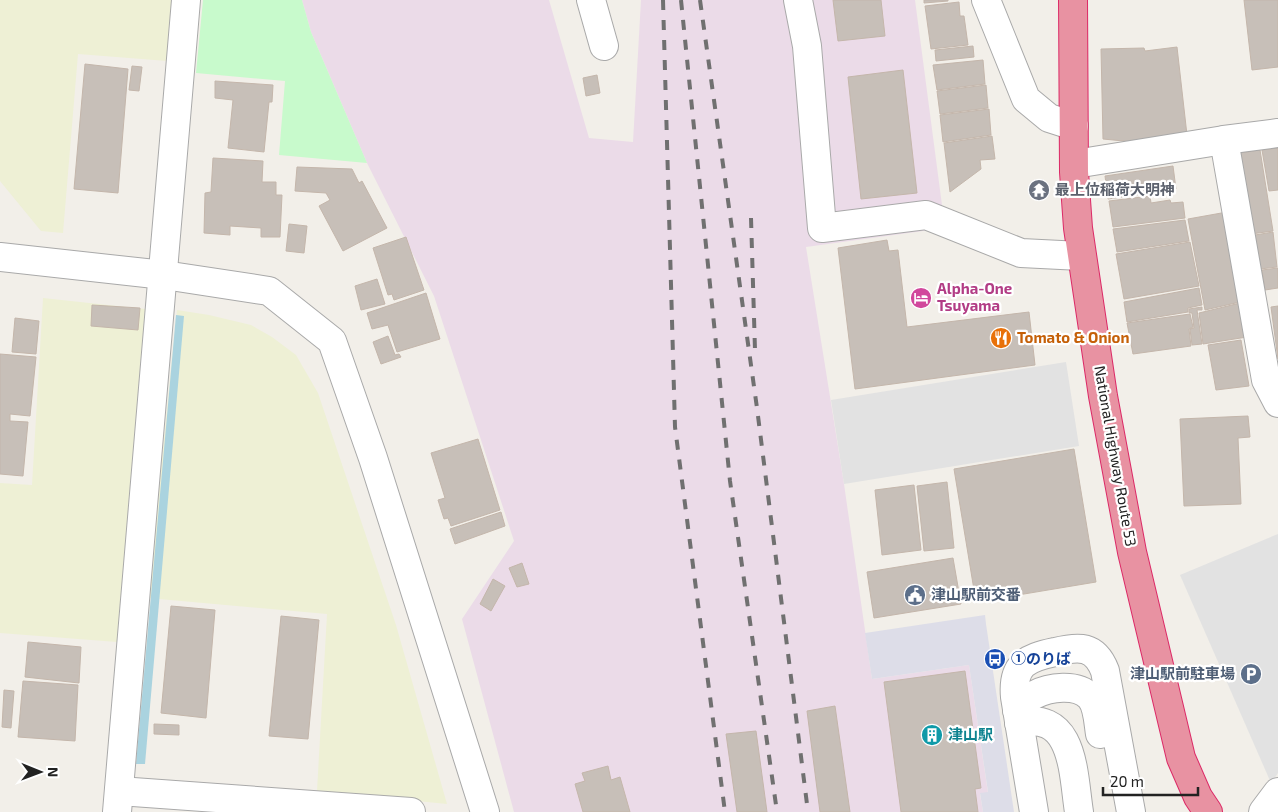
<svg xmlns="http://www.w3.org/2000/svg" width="1278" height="812" font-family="'Exo 2','Noto Sans JP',sans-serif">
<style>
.industrial{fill:#ebdbe8}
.farmland{fill:#eef0d5}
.park{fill:#c8facc}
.parking{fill:#e2e2e2}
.plaza{fill:#dddde8}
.water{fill:#aad3df}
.building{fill:#c7bfb8;stroke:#c4b6ab}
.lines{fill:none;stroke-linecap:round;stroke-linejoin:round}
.minor-casing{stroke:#a9a9a9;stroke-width:30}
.highway-casing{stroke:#dc2a67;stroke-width:30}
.minor{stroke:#fff;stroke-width:28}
.highway{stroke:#e892a2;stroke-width:28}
.rail{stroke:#707070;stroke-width:4;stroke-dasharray:10 10;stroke-linecap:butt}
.labels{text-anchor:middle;stroke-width:4.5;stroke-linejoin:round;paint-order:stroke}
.worship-label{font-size:15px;font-weight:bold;fill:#5b616d;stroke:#fff;text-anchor:start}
.hotel-label{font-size:15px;font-weight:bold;fill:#b23c85;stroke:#fff;text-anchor:start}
.food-label{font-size:15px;font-weight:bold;fill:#c56008;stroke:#fff;text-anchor:start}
.street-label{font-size:15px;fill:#222;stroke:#fff}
.service-label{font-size:15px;font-weight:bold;fill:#4e5e75;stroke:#fff;text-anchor:start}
.transit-label{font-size:15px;font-weight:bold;fill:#164399;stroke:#fff;text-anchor:start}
.culture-label{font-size:15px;font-weight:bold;fill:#0d838f;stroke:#fff;text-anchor:start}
</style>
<rect width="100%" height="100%" fill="#f2efe9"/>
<path class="industrial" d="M302,0h247l40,138 44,4 8,-142h274l30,228 -139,19 38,237 28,195 97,-14 19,128 -8,1 3,18h-469l-52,-193 52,-78 -80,-245 -67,-133 -56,-131z"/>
<g class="farmland">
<path d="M0,0h173l-6,61 -89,-7 -15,179 -22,-2 -41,-50z"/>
<path d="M43,298l102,11 -28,333 -117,-9v-150l32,2z"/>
<path d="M177,310l32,5 42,10 21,12 24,18 22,38 78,232 51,179 -130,-13 10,-177 -179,-16z"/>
</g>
<path class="park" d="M203,0h99l9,32 56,131 -88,-8 6,-74 -89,-8z"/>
<g class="parking">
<path d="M1066,362l13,84 -235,38 -13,-84z"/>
<path d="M1278,534v239l-7,10 -91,-208z"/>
</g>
<path class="plaza" d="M985,615l1,9 28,188h-31l-3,-19 8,-1 -19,-127 -97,14 -7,-46z"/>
<path class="water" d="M176,315l8,1 -39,448h-9z"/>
<g class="building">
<path d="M833,0h48l4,36 -47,5z"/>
<path d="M924,0h24v1l-24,2z"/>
<path d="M1244,0h34v67l-26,3z"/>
<path d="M959,2l1,14h4l4,29 -37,4 -6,-43z"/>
<path d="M973,46l1,11 -38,4 -1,-11z"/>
<path d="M1177,47l10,88 -53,7 -31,-3 -2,-90 43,-1 1,3z"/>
<path d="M983,60l2,24 -48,6 -4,-25z"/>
<path d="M85,64l43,5 -10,124 -44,-4z"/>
<path d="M132,66l10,1 -3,24 -10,-1z"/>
<path d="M903,70l14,123 -56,6 -13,-122z"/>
<path d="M597,75l3,18 -14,3 -3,-18z"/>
<path d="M215,81l58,4 -1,17h-3l-5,50 -36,-4 5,-48 -18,-2z"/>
<path d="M986,85l2,23 -48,6 -3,-23z"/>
<path d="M989,109l2,26 -48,7 -3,-27z"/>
<path d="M992,136l3,23 -15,1 1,9 -31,23 -6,-49z"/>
<path d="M1278,148v42l-9,1 -7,-41z"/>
<path d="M1260,150l13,81 -22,3 -12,-81z"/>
<path d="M213,158l50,3 -1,21h14v13h6l-2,42h-19v-9l-31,-2v9l-26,-2 1,-40 6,-1z"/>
<path d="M1173,166l3,23 -68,10 -3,-23z"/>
<path d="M297,167l55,2 7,14 3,-2 25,47 -44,23 -24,-45 11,-6 -4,-7 -31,-2z"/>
<path d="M1150,196l1,7 19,-3 1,3 12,-1 2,16 -72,9 -4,-26z"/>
<path d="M1227,212l13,90 -35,8 -17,-91z"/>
<path d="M1185,220l4,21 -72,11 -4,-23z"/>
<path d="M289,224l18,2 -3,27 -18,-2z"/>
<path d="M1273,232l4,35 -17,2 -5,-34z"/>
<path d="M406,237l18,53 -30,10 -2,-6 -4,1 -15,-47z"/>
<path d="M887,240l2,11 9,-1 9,77 122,-15 6,53 -180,24 -17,-141z"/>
<path d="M1190,242l9,44 -75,13 -8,-45z"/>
<path d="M1278,268v20l-13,2 -3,-20z"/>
<path d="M377,279l8,25 -24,6 -6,-24z"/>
<path d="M1199,288l3,17 -14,3v4l-61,10 -3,-20z"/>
<path d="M426,293l14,46 -43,13 -9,-27 -16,4 -5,-16z"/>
<path d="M1240,303l7,34 -44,7 -4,-31z"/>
<path d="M92,305l48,3 -2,22 -47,-4z"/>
<path d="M1278,306v53l-7,-52z"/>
<path d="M1202,307v3h-5l5,34 -10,1 -2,-16 4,-1 -2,-15h-3v-4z"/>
<path d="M1190,314l3,13 -4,2 2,17 -58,8 -6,-31z"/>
<path d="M15,318l24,3 -3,33 -24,-2z"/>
<path d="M388,336l7,19 4,-1 2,3 -20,7 -8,-22z"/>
<path d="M1241,340l8,46 -33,4 -8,-45z"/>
<path d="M0,354l36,3 -6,59 -20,-2v7l18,1 -5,54 -23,-2z"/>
<path d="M1248,416l2,21 -12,1 3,66 -57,2 -4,-87z"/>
<path d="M478,439l22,71 -49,16 -3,-8 -4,1 -6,-19 7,-2 -14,-45z"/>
<path d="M1074,449l22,133 -120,20 -22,-133z"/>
<path d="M947,482l7,66 -30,3 -7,-65z"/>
<path d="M914,485l7,65 -39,5 -7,-65z"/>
<path d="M501,512l4,14 -50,18 -5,-15z"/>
<path d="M953,558l8,46 -87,14 -7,-46z"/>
<path d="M522,563l7,21 -12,3 -8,-19z"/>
<path d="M493,579l12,7 -14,25 -11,-7z"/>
<path d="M171,606l44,4 -9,108 -45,-5z"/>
<path d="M281,616l38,4 -11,119 -39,-3z"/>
<path d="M28,642l53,5 -2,36 -54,-6z"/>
<path d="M965,671l16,117 -6,1 3,23h-77l-17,-130z"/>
<path d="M23,681l55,4 -3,56 -57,-4z"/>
<path d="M4,690l10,1 -3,37 -9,-1z"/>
<path d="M835,706l15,106h-30l-13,-101z"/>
<path d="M154,724l25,1v10l-25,-1z"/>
<path d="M756,731l11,81h-30l-11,-78z"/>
<path d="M608,766l3,14 9,-3 10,35h-47l-8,-28 10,-3 -3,-8z"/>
</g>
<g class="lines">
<g class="minor-casing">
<g id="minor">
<path d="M591,0l13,46"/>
<path d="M798,0l9,46 15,182 104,-13 95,38 60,3"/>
<path d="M986,0l40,99 23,19 25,8"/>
<path d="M1224,140l42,240 12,23"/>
<path d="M1075,164l149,-24 54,-7"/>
<path d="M0,257l164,18 105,16 63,50 41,117 112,354"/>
<path d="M1017,710c6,-5 11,-12 17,-15 15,-8 43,-12 56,2 8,9 8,25 10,37"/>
<path d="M1019,723c56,-13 54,52 60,89"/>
<path d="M119,791l292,21"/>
<path d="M117,812l69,-812"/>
<path d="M1034,812l-19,-115c-3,-32 11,-39 40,-45 24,-6 40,-7 50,19l26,141"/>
<path d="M1263,812l15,-20"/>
</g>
</g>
<g class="highway-casing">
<path id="highway" d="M1073,0l1,172 4,56 25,168 29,156 49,206 17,39 10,15"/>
</g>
<use href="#minor" class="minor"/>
<use href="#highway" class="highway"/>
<g class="rail">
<path d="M663,0l12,427 50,385"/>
<path d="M681,0l49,481 47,331"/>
<path d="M700,0l57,408 51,404"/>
<path d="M751,218l4,132"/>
</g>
</g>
<defs>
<g id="temple-disc" transform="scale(1.125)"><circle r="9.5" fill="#6b7280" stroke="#fff"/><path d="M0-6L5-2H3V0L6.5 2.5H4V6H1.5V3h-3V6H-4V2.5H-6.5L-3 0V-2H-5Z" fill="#fff"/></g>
<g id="hotel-disc" transform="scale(1.125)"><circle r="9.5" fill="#d1479c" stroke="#fff"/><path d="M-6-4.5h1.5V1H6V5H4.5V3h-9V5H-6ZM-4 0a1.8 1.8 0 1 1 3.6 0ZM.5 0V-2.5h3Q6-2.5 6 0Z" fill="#fff"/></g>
<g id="restaurant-disc" transform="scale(1.125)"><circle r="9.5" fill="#e8710a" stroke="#fff"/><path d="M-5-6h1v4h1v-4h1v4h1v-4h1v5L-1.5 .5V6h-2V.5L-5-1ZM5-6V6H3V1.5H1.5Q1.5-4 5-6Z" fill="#fff"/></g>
<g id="civic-disc" transform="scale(1.125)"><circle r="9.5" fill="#5c6f8a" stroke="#fff"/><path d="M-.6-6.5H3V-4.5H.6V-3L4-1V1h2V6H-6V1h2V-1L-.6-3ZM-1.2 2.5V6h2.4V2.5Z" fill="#fff"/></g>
<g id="bus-disc" transform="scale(1.125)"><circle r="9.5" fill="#1a4fb4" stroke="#fff"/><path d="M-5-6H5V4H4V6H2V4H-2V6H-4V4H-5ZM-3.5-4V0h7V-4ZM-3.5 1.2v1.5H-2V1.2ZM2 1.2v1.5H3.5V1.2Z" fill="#fff"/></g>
<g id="parking-disc" transform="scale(1.125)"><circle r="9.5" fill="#5c6f8a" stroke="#fff"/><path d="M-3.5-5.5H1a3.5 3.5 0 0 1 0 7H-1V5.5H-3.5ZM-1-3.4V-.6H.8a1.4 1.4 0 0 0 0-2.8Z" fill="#fff"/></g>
<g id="building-disc" transform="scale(1.125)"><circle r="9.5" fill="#0f9aa8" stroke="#fff"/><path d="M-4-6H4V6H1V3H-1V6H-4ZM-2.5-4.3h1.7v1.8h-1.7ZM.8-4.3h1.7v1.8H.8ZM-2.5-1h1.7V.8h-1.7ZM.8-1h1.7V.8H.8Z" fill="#fff"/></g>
</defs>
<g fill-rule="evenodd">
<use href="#temple-disc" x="1039" y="190"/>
<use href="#hotel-disc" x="921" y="298"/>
<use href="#restaurant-disc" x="1001" y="338"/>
<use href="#civic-disc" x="915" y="595"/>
<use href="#bus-disc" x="995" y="659"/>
<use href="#parking-disc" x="1251" y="674"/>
<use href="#building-disc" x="932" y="735"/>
</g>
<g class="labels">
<g class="worship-label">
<text x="1055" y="195">最上位稲荷大明神</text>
</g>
<g class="hotel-label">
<text x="937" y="294">Alpha-One<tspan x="937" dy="17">Tsuyama</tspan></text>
</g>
<g class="food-label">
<text x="1017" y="343">Tomato &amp; Onion</text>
</g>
<g class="street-label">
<text transform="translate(1115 456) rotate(80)" y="5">National Highway Route 53</text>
</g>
<g class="service-label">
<text x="931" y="600">津山駅前交番</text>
<text x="1235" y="679" text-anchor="end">津山駅前駐車場</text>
</g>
<g class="transit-label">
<text x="1011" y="664">①のりば</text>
</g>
<g class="culture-label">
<text x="948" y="740">津山駅</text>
</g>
</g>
<g transform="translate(40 772) rotate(91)" stroke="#ffffff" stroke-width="4" paint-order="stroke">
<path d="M0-4L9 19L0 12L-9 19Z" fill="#222222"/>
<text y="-8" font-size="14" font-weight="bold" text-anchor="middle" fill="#222222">N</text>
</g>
<path d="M1103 787v8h95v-8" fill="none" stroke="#222222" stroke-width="2.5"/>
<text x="1110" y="787" font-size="15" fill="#222222" stroke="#ffffff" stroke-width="4" paint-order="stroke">20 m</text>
</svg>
